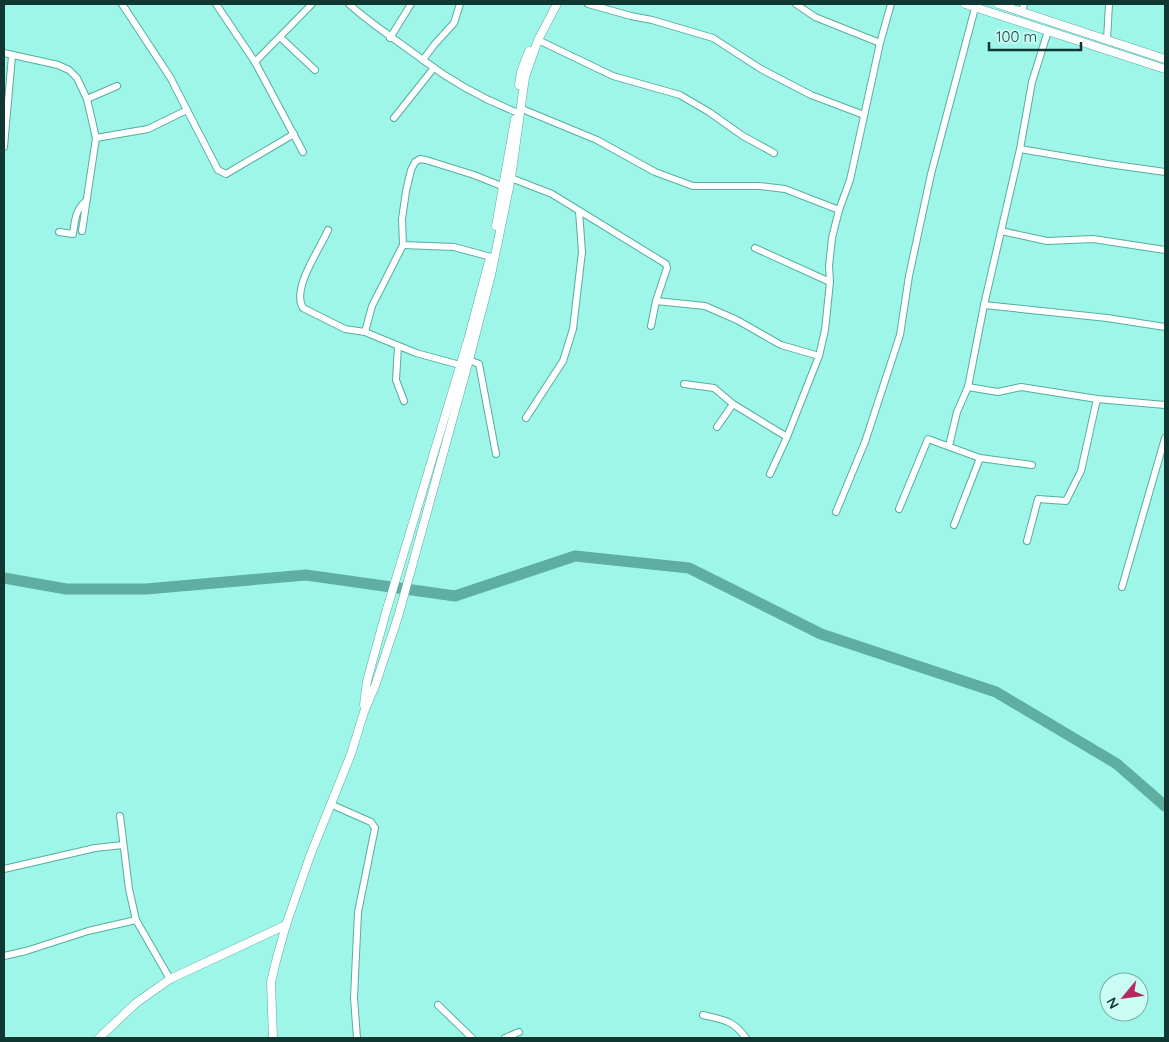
<svg xmlns="http://www.w3.org/2000/svg" width="1169" height="1042" font-family="Quicksand,sans-serif">
<style>
.lines{fill:none;stroke-linecap:round;stroke-linejoin:round}
.river{stroke:#5eaea2;stroke-width:11}
.minor-casing{stroke:#54aea1;stroke-width:8}
.tertiary-casing{stroke:#54aea1;stroke-width:9}
.minor{stroke:#fff;stroke-width:6}
.tertiary{stroke:#fff;stroke-width:8}
</style>
<rect width="100%" height="100%" fill="#9df6e8"/>
<g class="lines">
<path class="river" d="M4,578l62,11h80l160,-14 149,21 120,-40 114,12 132,66 175,58 121,72 48,42"/>
<g class="minor-casing">
<g id="minor">
<path d="M122,4l48,73 48,93 8,4 68,-40"/>
<path d="M216,4l39,58 48,90"/>
<path d="M349,4c23,21 49,37 74,56 28,21 60,39 93,52"/>
<path d="M588,4l43,12 21,4 61,18 48,31 50,26 53,20"/>
<path d="M796,4l19,13 65,26"/>
<path d="M1022,12l2,-8"/>
<path d="M280,37l35,33"/>
<path d="M390,38l21,-34"/>
<path d="M538,40l75,36 67,19 29,17 34,24 31,17"/>
<path d="M1107,40l2,-36"/>
<path d="M4,53l54,12 11,5 8,8 10,21 9,39 -14,93"/>
<path d="M423,60l11,-15 20,-22 6,-19"/>
<path d="M255,62l57,-58"/>
<path d="M87,99l30,-13"/>
<path d="M522,109l75,31 58,32 38,14h66l26,3 54,21"/>
<path d="M394,118l39,-49"/>
<path d="M96,138l52,-9 39,-19"/>
<path d="M4,147l8,-91"/>
<path d="M1020,149l88,15 57,8"/>
<path d="M511,178l41,16 114,70 1,4 -11,33 -5,25"/>
<path d="M328,230c-8,19 -37,59 -25,78l42,21 20,3 51,21 44,12"/>
<path d="M1001,231l46,10 46,-2 72,11"/>
<path d="M59,232l14,2c2,-13 2,-24 13,-33"/>
<path d="M403,245l51,2 37,10"/>
<path d="M755,248l75,34"/>
<path d="M656,301l49,5 32,14 44,25 38,11"/>
<path d="M984,305l123,13 58,9"/>
<path d="M365,332l7,-26 31,-61 -1,-26 4,-28 5,-21 4,-8 5,-3 6,1 48,15 30,12"/>
<path d="M398,346l-2,34 8,21"/>
<path d="M469,360l10,4 17,90"/>
<path d="M684,384l30,4 19,16"/>
<path d="M968,387l30,5 23,-5 76,12 68,6"/>
<path d="M526,418l37,-57 10,-32 9,-77 -3,-41"/>
<path d="M717,427l16,-23 54,33"/>
<path d="M949,446l8,-34 11,-25 16,-82 36,-156 12,-67 16,-51"/>
<path d="M980,458l52,7"/>
<path d="M770,474l17,-37 32,-81 6,-26 5,-48 -1,-16 3,-28 7,-28 11,-30 30,-137 11,-39"/>
<path d="M899,509l29,-70 52,19 -26,67"/>
<path d="M836,512l29,-70 35,-107 9,-59 22,-102 44,-166"/>
<path d="M1027,541l11,-42 28,2 15,-30 16,-72"/>
<path d="M1122,587l43,-149"/>
<path d="M330,804l41,18 4,6 -17,84 -4,86 3,40"/>
<path d="M120,816l9,73 7,31 34,59"/>
<path d="M4,869l91,-21 28,-3"/>
<path d="M4,956l22,-5 62,-20 48,-11"/>
<path d="M438,1005l34,33"/>
<path d="M703,1015c21,5 30,5 43,23"/>
<path d="M505,1038l14,-6"/>
</g>
</g>
<g class="tertiary-casing">
<g id="tertiary">
<path d="M965,4l200,65"/>
<path d="M998,4l167,55"/>
<path d="M519,85l2,-13 8,-21"/>
<path d="M496,226l19,-107"/>
<path d="M364,705l3,-24 19,-69 82,-272 21,-79"/>
<path d="M99,1038l37,-35 34,-24 116,-54"/>
<path d="M273,1038l-2,-56 5,-21 10,-36 24,-69 41,-102 13,-42 11,-26 23,-69 71,-257 22,-85 20,-97 14,-101 13,-37 19,-36"/>
</g>
</g>
<use href="#minor" class="minor"/>
<use href="#tertiary" class="tertiary"/>
</g>
<rect width="1169" height="1042" fill="none" stroke="#113732" stroke-width="10"/>
<g transform="translate(1124 997) rotate(241)"><circle r="24" fill="#c9fcf3" stroke="#7fada6"/>
<path d="M0-4L9 19L0 12L-9 19Z" fill="#b6295f"/>
<text y="-8" font-size="14" font-weight="bold" text-anchor="middle" fill="#113732">N</text>
</g>
<path d="M989 42v8h92v-8" fill="none" stroke="#113732" stroke-width="2.5"/>
<text x="996" y="42" font-size="15" fill="#113732" stroke="#c9fcf3" stroke-width="4" paint-order="stroke">100 m</text>
</svg>
